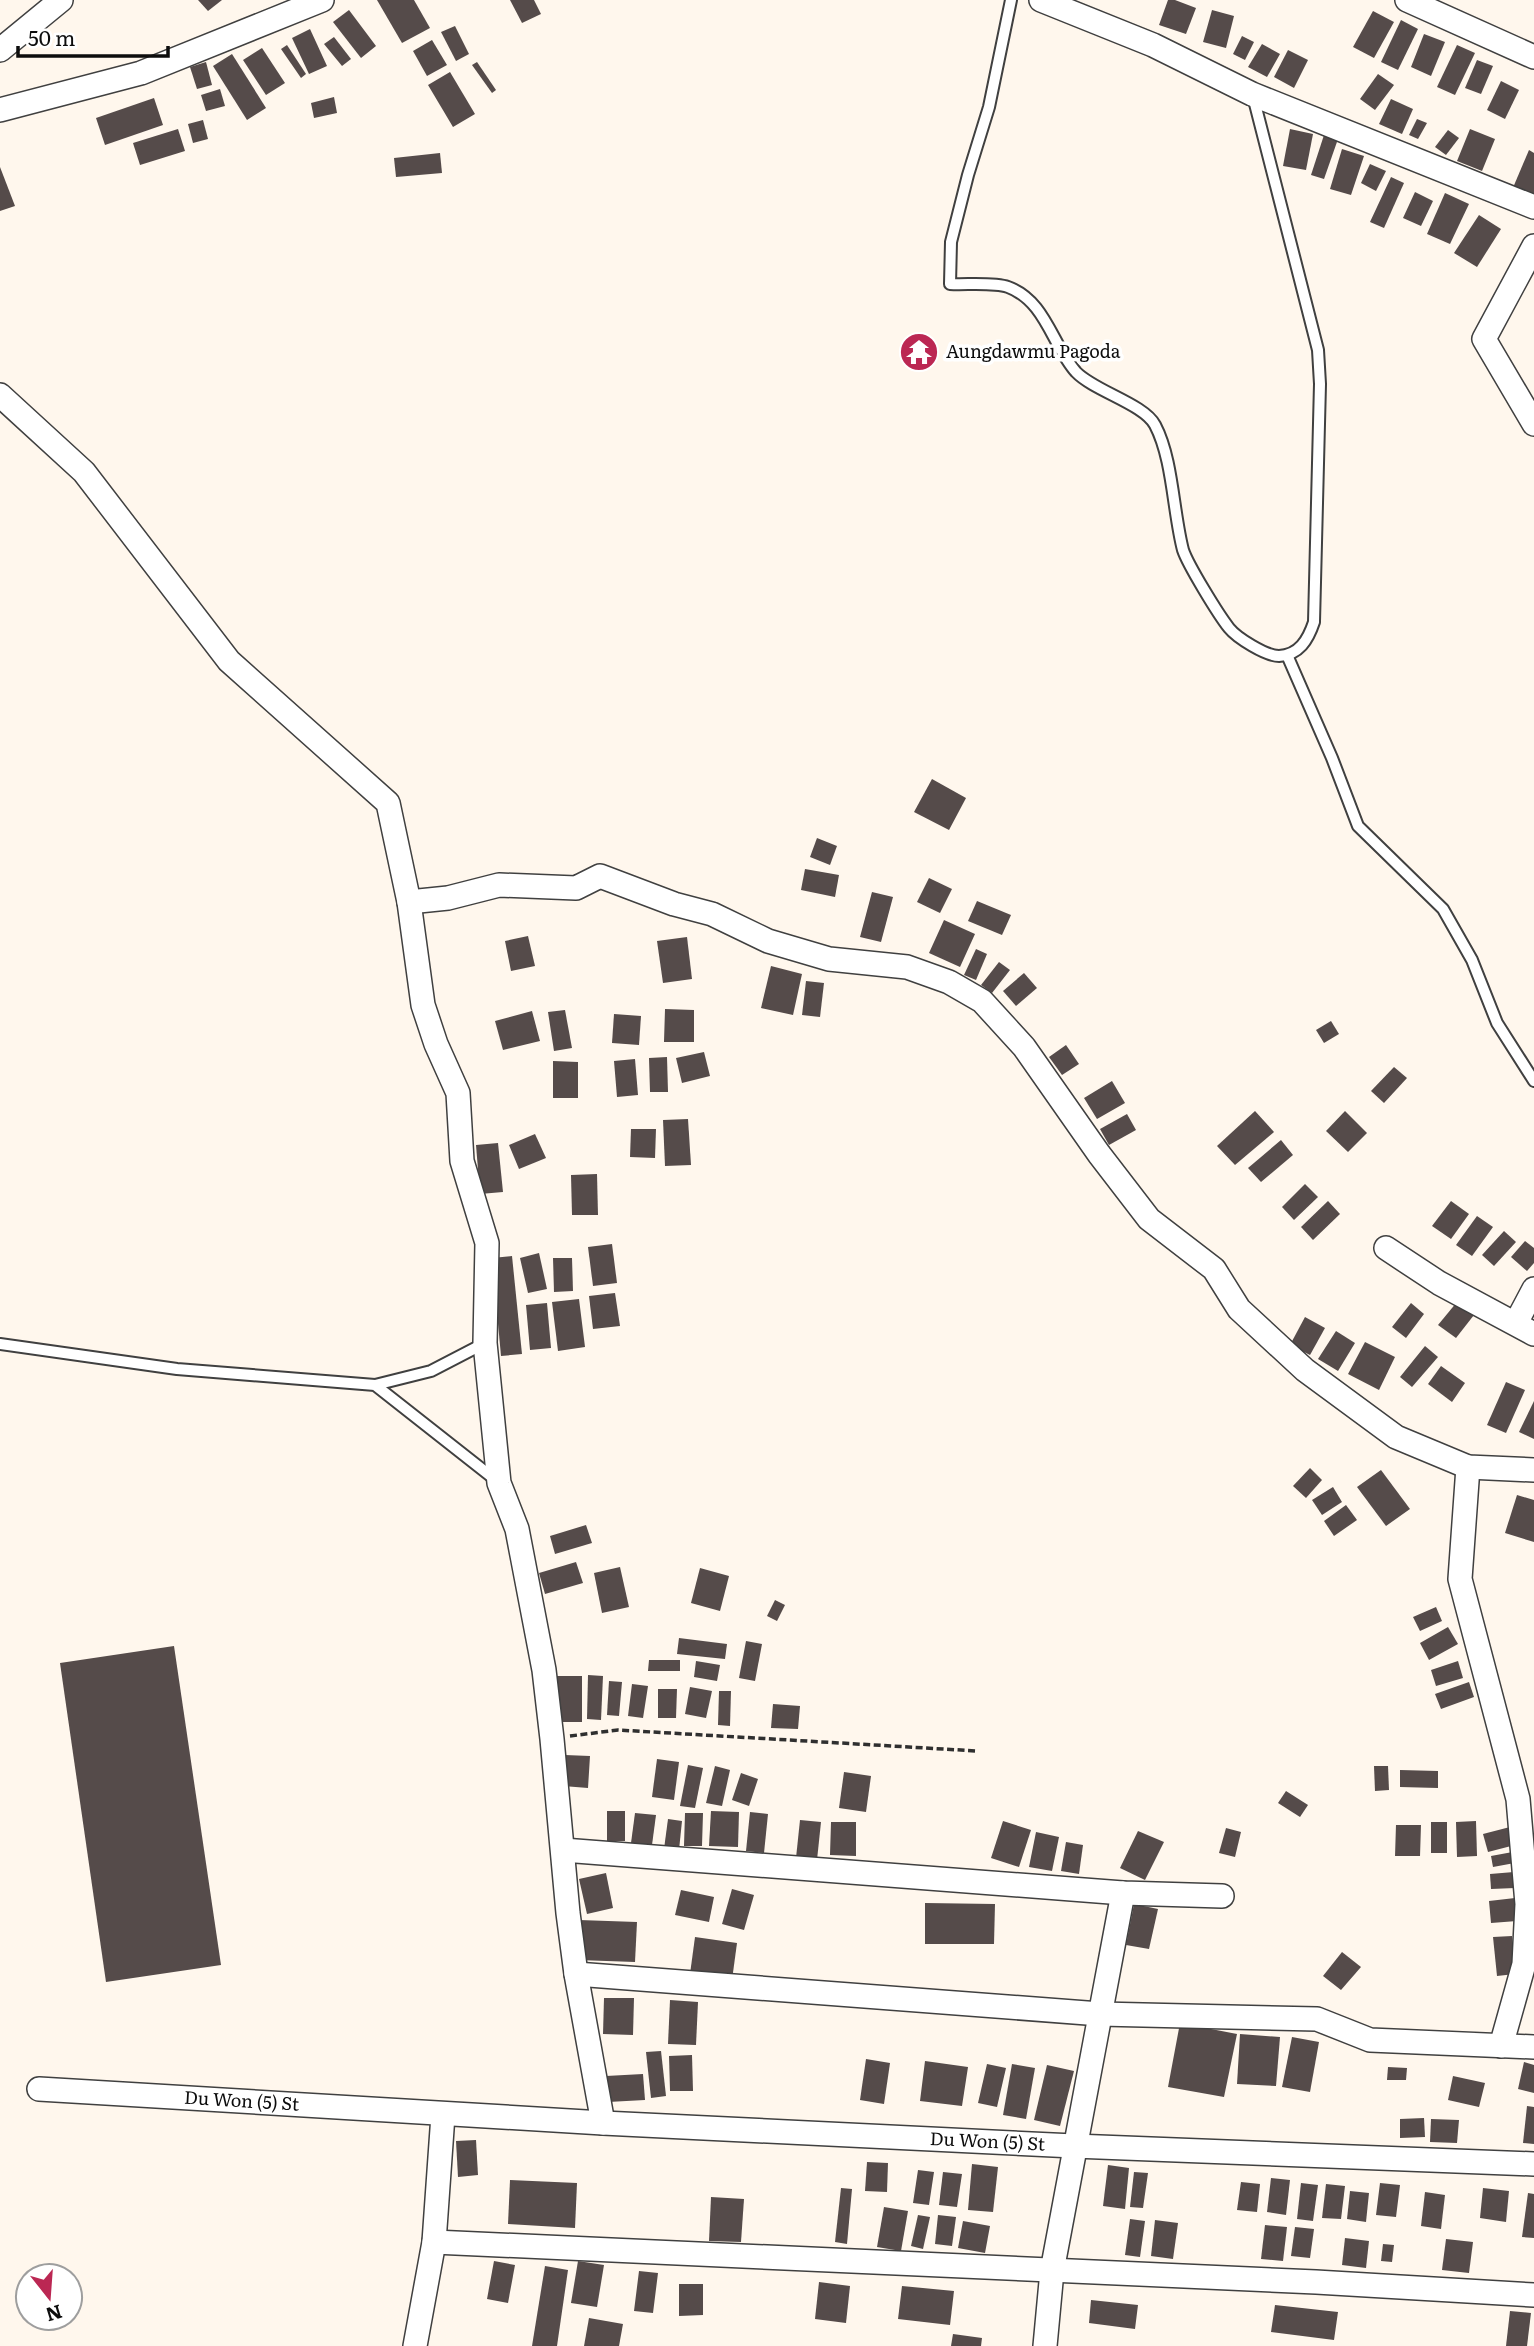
<svg xmlns="http://www.w3.org/2000/svg" width="1534" height="2346" font-family="Literata,serif">
<style>
.building{fill:#554b4a}
.lines{fill:none;stroke-linecap:round;stroke-linejoin:round}
.lane-casing{stroke:#404040;stroke-width:14}
.street-casing{stroke:#404040;stroke-width:26}
.path{stroke:#2f2f2f;stroke-width:3.5;stroke-dasharray:7 3.5;stroke-linecap:butt}
.lane{stroke:#fff;stroke-width:10}
.street{stroke:#fff;stroke-width:23}
.labels{text-anchor:middle;stroke-width:7;stroke-linejoin:round;paint-order:stroke}
.poi-label{font-size:18px;fill:#0d0d0d;stroke:#fff;text-anchor:start}
.street-label{font-size:18px;fill:#0d0d0d;stroke:#fff}
</style>
<rect width="100%" height="100%" fill="#fff7ed"/>
<g class="building">
<path d="M198,0h24l-14,11z"/>
<path d="M377,0h37l16,28 -28,15z"/>
<path d="M510,0h24l7,14 -19,9z"/>
<path d="M1168,0h7l21,8 -10,26 -27,-9z"/>
<path d="M349,10l27,36 -15,12 -28,-36z"/>
<path d="M1212,10l22,6 -8,32 -23,-6z"/>
<path d="M1373,11l21,11 -20,36 -21,-11z"/>
<path d="M1401,20l17,9 -20,41 -17,-8z"/>
<path d="M455,26l14,28 -13,7 -15,-29z"/>
<path d="M310,29l17,37 -18,8 -17,-36z"/>
<path d="M1424,34l21,8 -14,34 -20,-9z"/>
<path d="M1242,36l12,6 -9,18 -12,-6z"/>
<path d="M334,37l17,22 -9,7 -18,-22z"/>
<path d="M432,40l15,25 -20,11 -14,-25z"/>
<path d="M1262,44l18,10 -13,23 -19,-10z"/>
<path d="M287,45l19,29 -5,4 -20,-29z"/>
<path d="M1457,45l18,8 -20,42 -18,-8z"/>
<path d="M262,48l23,35 -19,12 -23,-35z"/>
<path d="M1288,50l20,10 -14,28 -20,-11z"/>
<path d="M232,54l34,54 -19,12 -34,-54z"/>
<path d="M1477,60l16,6 -12,28 -16,-6z"/>
<path d="M206,62l6,23 -15,4 -7,-22z"/>
<path d="M477,62l19,28 -4,3 -20,-28z"/>
<path d="M450,72l25,42 -22,13 -25,-42z"/>
<path d="M1378,74l16,11 -19,25 -15,-11z"/>
<path d="M1501,81l18,9 -14,29 -18,-9z"/>
<path d="M220,89l5,17 -19,5 -5,-16z"/>
<path d="M334,97l3,16 -23,5 -3,-15z"/>
<path d="M154,98l9,27 -58,20 -9,-27z"/>
<path d="M1391,99l22,10 -11,25 -23,-10z"/>
<path d="M1417,119l10,4 -9,16 -9,-4z"/>
<path d="M203,120l5,19 -15,4 -5,-19z"/>
<path d="M178,129l7,22 -45,14 -7,-22z"/>
<path d="M1290,129l23,5 -7,36 -23,-4z"/>
<path d="M1470,129l25,10 -13,32 -25,-10z"/>
<path d="M1448,130l11,8 -13,17 -11,-8z"/>
<path d="M1324,135l14,4 -14,40 -13,-4z"/>
<path d="M1342,149l22,7 -13,39 -21,-6z"/>
<path d="M1529,150l5,3v46l-22,-9z"/>
<path d="M440,153l2,20 -46,4 -2,-19z"/>
<path d="M1370,164l16,7 -10,20 -15,-8z"/>
<path d="M0,167l15,39 -15,5z"/>
<path d="M1391,177l13,6 -20,45 -14,-6z"/>
<path d="M1415,192l18,9 -12,25 -18,-8z"/>
<path d="M1445,193l24,11 -19,40 -23,-10z"/>
<path d="M1479,215l22,14 -24,38 -23,-14z"/>
<path d="M932,779l34,19 -17,32 -35,-18z"/>
<path d="M817,838l20,8 -7,19 -20,-8z"/>
<path d="M805,869l34,6 -4,22 -34,-7z"/>
<path d="M929,878l23,11 -12,24 -23,-11z"/>
<path d="M872,892l21,5 -12,45 -21,-5z"/>
<path d="M977,901l34,14 -9,20 -34,-14z"/>
<path d="M944,920l31,14 -15,33 -31,-14z"/>
<path d="M528,936l7,30 -24,5 -6,-30z"/>
<path d="M687,937l5,42 -29,4 -6,-42z"/>
<path d="M976,949l11,5 -11,26 -12,-5z"/>
<path d="M999,962l11,8 -18,23 -11,-8z"/>
<path d="M771,966l31,8 -9,41 -32,-7z"/>
<path d="M1024,973l13,15 -21,18 -13,-15z"/>
<path d="M806,981l18,2 -4,34 -18,-2z"/>
<path d="M665,1009l29,1v32h-30z"/>
<path d="M565,1010l7,38 -18,3 -6,-39z"/>
<path d="M532,1011l8,30 -37,9 -8,-29z"/>
<path d="M614,1014l27,2 -2,29 -27,-2z"/>
<path d="M1331,1021l8,13 -15,9 -8,-13z"/>
<path d="M1066,1045l13,19 -17,11 -13,-18z"/>
<path d="M704,1052l6,24 -28,7 -6,-25z"/>
<path d="M667,1057l1,35h-18l-1,-34z"/>
<path d="M635,1059l3,36 -21,2 -3,-36z"/>
<path d="M553,1061l25,1v36h-25z"/>
<path d="M1394,1067l13,11 -23,25 -13,-12z"/>
<path d="M1112,1081l13,22 -28,16 -13,-21z"/>
<path d="M1255,1111l19,21 -39,33 -18,-19z"/>
<path d="M1345,1111l22,22 -19,19 -22,-21z"/>
<path d="M1127,1114l9,16 -27,15 -9,-16z"/>
<path d="M688,1119l3,46 -26,1 -2,-46z"/>
<path d="M631,1129h25l-1,29 -25,-1z"/>
<path d="M535,1134l11,24 -27,11 -10,-24z"/>
<path d="M1281,1140l12,15 -32,27 -13,-14z"/>
<path d="M498,1143l5,49 -23,2 -4,-49z"/>
<path d="M597,1174l1,41h-26l-1,-40z"/>
<path d="M1305,1184l13,13 -24,23 -12,-13z"/>
<path d="M1328,1201l12,13 -27,26 -12,-13z"/>
<path d="M1451,1201l18,13 -18,25 -19,-13z"/>
<path d="M1477,1216l16,11 -21,29 -16,-11z"/>
<path d="M1504,1231l12,11 -22,24 -12,-11z"/>
<path d="M1525,1241l9,7v15l-7,8 -16,-14z"/>
<path d="M612,1244l5,39 -24,3 -5,-39z"/>
<path d="M539,1253l8,36 -19,4 -8,-35z"/>
<path d="M512,1256l10,98 -21,2 -9,-98z"/>
<path d="M553,1258h19l1,33 -19,1z"/>
<path d="M615,1293l5,33 -27,3 -4,-33z"/>
<path d="M579,1299l6,48 -27,4 -6,-49z"/>
<path d="M1457,1302l17,13 -18,23 -18,-13z"/>
<path d="M547,1303l4,45 -21,2 -4,-45z"/>
<path d="M1411,1303l13,11 -18,24 -14,-11z"/>
<path d="M1305,1317l20,11 -15,27 -20,-10z"/>
<path d="M1336,1331l19,12 -17,28 -20,-12z"/>
<path d="M1365,1342l30,15 -16,33 -31,-16z"/>
<path d="M1425,1346l13,11 -26,30 -12,-10z"/>
<path d="M1441,1366l24,17 -13,19 -24,-18z"/>
<path d="M1506,1382l19,8 -19,43 -19,-8z"/>
<path d="M1534,1401v38l-15,-7z"/>
<path d="M1310,1468l12,12 -16,18 -13,-12z"/>
<path d="M1381,1470l29,39 -24,17 -29,-39z"/>
<path d="M1333,1487l9,15 -20,13 -10,-15z"/>
<path d="M1517,1495l17,5v42l-29,-9z"/>
<path d="M1346,1505l11,15 -23,16 -10,-15z"/>
<path d="M586,1525l6,18 -37,11 -5,-18z"/>
<path d="M576,1562l7,21 -38,11 -6,-21z"/>
<path d="M620,1567l9,40 -27,6 -8,-40z"/>
<path d="M700,1568l29,8 -9,35 -29,-8z"/>
<path d="M775,1600l10,5 -8,16 -10,-5z"/>
<path d="M1436,1607l6,14 -22,10 -7,-14z"/>
<path d="M1448,1627l10,17 -29,16 -9,-17z"/>
<path d="M679,1638l48,6 -2,15 -48,-5z"/>
<path d="M746,1641l16,3 -7,37 -16,-3z"/>
<path d="M174,1646l47,319 -115,17 -46,-319z"/>
<path d="M649,1660h31v11h-32z"/>
<path d="M696,1661l24,4 -3,16 -23,-4z"/>
<path d="M1458,1661l5,17 -27,8 -5,-16z"/>
<path d="M588,1675l15,1 -2,44 -14,-1z"/>
<rect x="553" y="1676" width="29" height="46"/>
<path d="M609,1681l13,1 -3,34 -12,-1z"/>
<path d="M1469,1682l5,15 -33,12 -6,-15z"/>
<path d="M632,1684l16,2 -5,32 -15,-2z"/>
<path d="M690,1687l22,4 -6,27 -21,-4z"/>
<path d="M658,1689h19l-1,29h-18z"/>
<path d="M719,1691h12l-1,35 -12,-1z"/>
<path d="M773,1704l27,2 -2,23 -27,-1z"/>
<path d="M565,1755l25,1 -2,32 -25,-2z"/>
<path d="M657,1759l22,3 -5,38 -22,-3z"/>
<path d="M688,1765l15,3 -8,40 -15,-2z"/>
<path d="M715,1766l15,4 -8,36 -16,-3z"/>
<path d="M1374,1766h14l1,24 -14,1z"/>
<path d="M1400,1770l38,1v17l-38,-1z"/>
<path d="M844,1772l27,4 -5,36 -27,-4z"/>
<path d="M741,1773l17,6 -9,27 -17,-6z"/>
<path d="M1286,1791l22,14 -8,12 -22,-14z"/>
<rect x="607" y="1811" width="18" height="30"/>
<path d="M711,1811l28,1 -1,35 -29,-1z"/>
<path d="M750,1812l18,2 -4,39 -18,-2z"/>
<path d="M635,1813l21,2 -4,30 -21,-2z"/>
<path d="M685,1813h18l-1,33h-18z"/>
<path d="M668,1819l14,2 -3,29 -15,-1z"/>
<path d="M800,1820l21,2 -4,38 -21,-2z"/>
<path d="M1003,1821l28,9 -12,37 -28,-9z"/>
<path d="M1476,1821l1,35 -20,1 -1,-35z"/>
<path d="M831,1822h25v34l-26,-1z"/>
<rect x="1431" y="1822" width="16" height="31"/>
<path d="M1396,1825h25l-1,31h-25z"/>
<path d="M1510,1827l5,18 -27,7 -5,-18z"/>
<path d="M1226,1828l15,4 -6,25 -16,-4z"/>
<path d="M1138,1831l26,11 -19,38 -25,-12z"/>
<path d="M1036,1832l23,5 -7,34 -23,-4z"/>
<path d="M1066,1842l17,3 -4,29 -18,-3z"/>
<path d="M1518,1851l2,11 -27,5 -2,-11z"/>
<path d="M1514,1872l1,16 -24,1 -1,-15z"/>
<path d="M606,1873l7,35 -26,6 -8,-35z"/>
<path d="M732,1889l22,6 -10,35 -22,-6z"/>
<path d="M681,1890l33,7 -5,25 -34,-7z"/>
<path d="M1515,1898l2,23 -26,2 -2,-22z"/>
<path d="M925,1903l70,1 -1,40h-69z"/>
<path d="M1134,1904l24,5 -9,40 -23,-4z"/>
<path d="M579,1920l58,2 -2,40 -57,-2z"/>
<path d="M1512,1936l3,38 -18,2 -4,-39z"/>
<path d="M695,1937l42,6 -5,37 -42,-6z"/>
<path d="M1342,1952l19,15 -20,23 -18,-14z"/>
<path d="M604,1998h30l-1,37 -30,-1z"/>
<path d="M670,2000l28,2 -2,43 -28,-1z"/>
<path d="M1180,2023l57,11 -13,63 -56,-10z"/>
<path d="M1240,2034l40,3 -4,49 -39,-2z"/>
<path d="M1292,2037l27,5 -9,50 -28,-5z"/>
<path d="M661,2051l5,45 -15,2 -5,-46z"/>
<path d="M692,2055l1,36h-23l-1,-35z"/>
<path d="M866,2059l24,4 -6,41 -24,-4z"/>
<path d="M925,2061l43,6 -6,39 -42,-5z"/>
<path d="M1524,2062l10,3v28l-16,-4z"/>
<path d="M987,2064l19,4 -9,39 -19,-4z"/>
<path d="M1012,2064l23,4 -9,51 -23,-4z"/>
<path d="M1047,2065l27,6 -14,55 -26,-6z"/>
<path d="M1388,2067l19,1 -1,12h-19z"/>
<path d="M643,2074l2,26 -37,2 -2,-26z"/>
<path d="M1453,2076l32,7 -6,24 -31,-7z"/>
<path d="M1527,2106l7,1v37l-11,-1z"/>
<path d="M1424,2118l1,19 -25,1v-19z"/>
<path d="M1431,2119l28,1 -2,23 -27,-1z"/>
<path d="M476,2140l2,35 -20,2 -2,-36z"/>
<path d="M867,2162l21,1 -1,29 -22,-1z"/>
<path d="M972,2164l26,3 -5,45 -25,-2z"/>
<path d="M1108,2165l21,3 -4,41 -22,-3z"/>
<path d="M918,2170l16,2 -5,33 -16,-2z"/>
<path d="M943,2172l19,2 -5,33 -18,-2z"/>
<path d="M1134,2172l14,1 -5,35 -13,-1z"/>
<path d="M1271,2178l19,2 -4,35 -19,-3z"/>
<path d="M510,2180l67,3 -2,45 -67,-4z"/>
<path d="M1241,2182l19,2 -3,28 -20,-2z"/>
<path d="M1301,2183l17,2 -5,36 -16,-2z"/>
<path d="M1380,2183l20,2 -4,32 -20,-2z"/>
<path d="M1326,2184l19,2 -4,33 -19,-1z"/>
<path d="M841,2188l11,1 -5,55 -12,-2z"/>
<path d="M1483,2188l26,3 -3,31 -26,-4z"/>
<path d="M1350,2191l19,2 -3,29 -19,-3z"/>
<path d="M1425,2192l20,3 -4,34 -20,-3z"/>
<path d="M1528,2193l6,1v44l-12,-1z"/>
<path d="M711,2197l33,2 -3,43 -32,-1z"/>
<path d="M884,2207l24,4 -7,40 -24,-4z"/>
<path d="M918,2215l12,2 -7,32 -12,-3z"/>
<path d="M938,2215l18,2 -4,29 -17,-2z"/>
<path d="M1130,2219l15,2 -5,36 -15,-2z"/>
<path d="M1155,2220l23,3 -5,36 -22,-3z"/>
<path d="M963,2221l27,5 -5,27 -27,-5z"/>
<path d="M1265,2225l22,2 -4,34 -22,-2z"/>
<path d="M1295,2227l19,2 -4,29 -19,-2z"/>
<path d="M1345,2238l24,3 -3,27 -24,-3z"/>
<path d="M1446,2239l27,3 -4,31 -27,-3z"/>
<path d="M1383,2244l11,1 -2,17 -11,-1z"/>
<path d="M494,2261l21,4 -7,38 -21,-4z"/>
<path d="M578,2261l26,4 -7,42 -26,-4z"/>
<path d="M545,2266l23,4 -11,76h-25z"/>
<path d="M639,2271l19,2 -5,40 -19,-2z"/>
<path d="M819,2282l31,4 -4,37 -31,-4z"/>
<path d="M679,2284h24v31l-24,1z"/>
<path d="M902,2286l52,5 -4,34 -52,-6z"/>
<path d="M1091,2300l47,5 -3,24 -46,-6z"/>
<path d="M1275,2305l63,7 -4,28 -63,-8z"/>
<path d="M1510,2311l21,2 -4,33h-21z"/>
<path d="M589,2318l34,6 -4,22h-35z"/>
<path d="M953,2334l29,4 -1,8h-30z"/>
</g>
<g class="lines">
<g class="lane-casing">
<g id="lane">
<path d="M1011,0l-22,107 -21,68 -17,67 -1,42c15,1 44,-2 58,3 38,14 44,58 68,85 18,19 68,32 79,53 18,34 18,87 28,125 5,15 35,64 46,78 8,10 37,28 50,28 20,-1 29,-16 35,-34l6,-238 -2,-34 -65,-254"/>
<path d="M1287,655l45,103 26,68 85,83 29,51 25,63 37,58"/>
<path d="M0,1344l177,25 198,16 122,96"/>
<path d="M375,1385l56,-14 54,-28"/>
</g>
</g>
<g class="street-casing">
<g id="street">
<path d="M1041,0l112,45 99,49 282,113"/>
<path d="M1407,0l127,57"/>
<path d="M0,50l61,-50"/>
<path d="M0,110l141,-37 181,-73"/>
<path d="M1534,246l-50,93 50,85"/>
<path d="M0,395l84,77 145,189 159,142 21,99 39,-4 51,-13 77,3 24,-12 74,28 38,10 56,27 61,18 78,8 42,15 33,19 42,46 75,107 50,65 65,50 25,40 66,61 91,67 72,30 66,3"/>
<path d="M409,902l14,103 13,39 22,49 4,68 25,82 -2,100 14,140 18,46 27,141 8,69 16,174 8,61 27,149"/>
<path d="M1386,1248l53,35 95,51"/>
<path d="M1516,1323l18,-34"/>
<path d="M1468,1467l-8,112 58,220 9,105 -3,60 -23,82"/>
<path d="M563,1850l560,43 99,3"/>
<path d="M576,1974l524,40 217,5 53,21 164,7"/>
<path id="s1" d="M39,2089l564,34 471,23 460,18"/>
<path d="M434,2242l882,40 218,13"/>
<path d="M415,2346l19,-104 9,-127"/>
<path d="M1045,2346l7,-75 71,-378"/>
</g>
</g>
<path class="path" d="M570,1736l48,-6 359,21"/>
<use href="#lane" class="lane"/>
<use href="#street" class="street"/>
</g>
<defs>
<g id="temple-disc" transform="scale(2.0125)"><circle r="9.5" fill="#bb2753" stroke="#fff"/><path d="M0-6L5-2H3V0L6.5 2.5H4V6H1.5V3h-3V6H-4V2.5H-6.5L-3 0V-2H-5Z" fill="#fff"/></g>
</defs>
<g fill-rule="evenodd">
<use href="#temple-disc" x="919" y="352"/>
</g>
<g class="labels">
<g class="poi-label">
<text x="946" y="358">Aungdawmu Pagoda</text>
</g>
<g class="street-label">
<text dy="6" stroke="none"><textPath href="#s1" startOffset="203">Du Won (5) St</textPath></text>
<text dy="6" stroke="none"><textPath href="#s1" startOffset="950">Du Won (5) St</textPath></text>
</g>
</g>
<g transform="translate(49 2297) rotate(163)"><circle r="33" fill="#ffffff" stroke="#9e9e9e" stroke-width="2"/>
<path d="M0-5L12 26L0 18L-12 26Z" fill="#bb2753"/>
<text y="-10" font-size="19" font-weight="bold" text-anchor="middle" fill="#0d0d0d">N</text>
</g>
<path d="M18 46v10h150v-10" fill="none" stroke="#0d0d0d" stroke-width="3.5"/>
<text x="28" y="46" font-size="21" fill="#0d0d0d" stroke="#ffffff" stroke-width="5" paint-order="stroke">50 m</text>
</svg>
